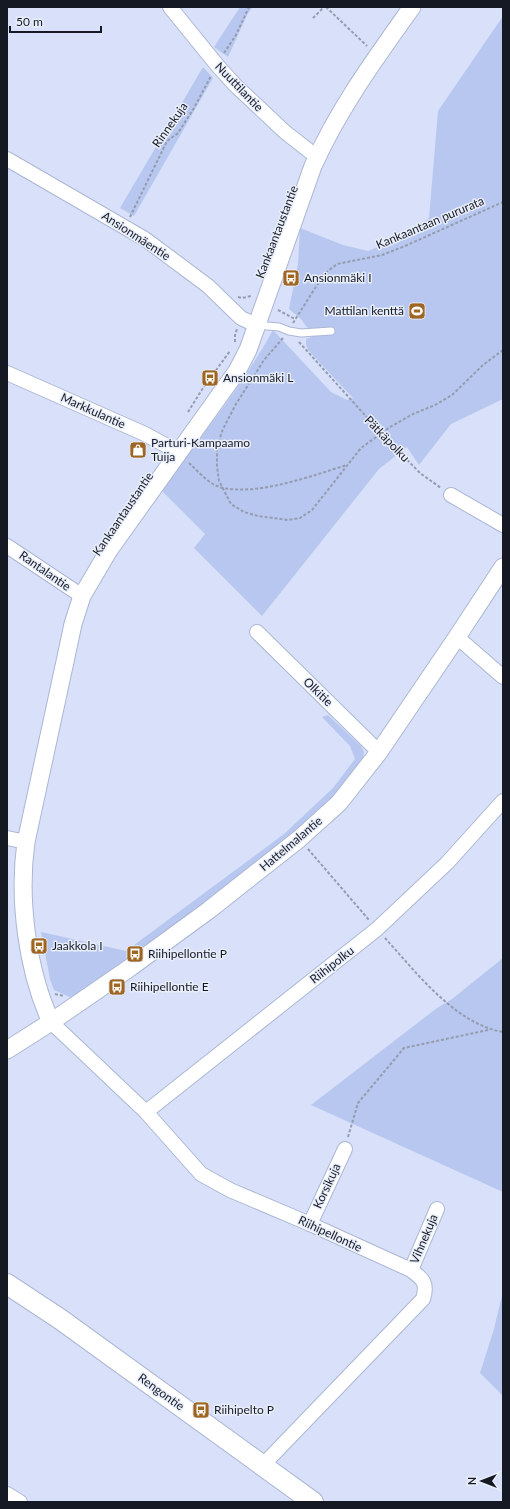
<svg xmlns="http://www.w3.org/2000/svg" width="510" height="1509" font-family="Lato,sans-serif">
<style>
.green{fill:#b8c7ef}
.lines{fill:none;stroke-linecap:round;stroke-linejoin:round}
.service-casing{stroke:#acb7d5;stroke-width:9}
.minor-casing{stroke:#acb7d5;stroke-width:16}
.tertiary-casing{stroke:#acb7d5;stroke-width:19}
.secondary-casing{stroke:#acb7d5;stroke-width:22}
.path{stroke:#949caf;stroke-width:2;stroke-dasharray:3 2;stroke-linecap:butt}
.service{stroke:#fff;stroke-width:7}
.minor{stroke:#fff;stroke-width:14}
.tertiary{stroke:#fff;stroke-width:17}
.secondary{stroke:#fff;stroke-width:20}
.labels{text-anchor:middle;stroke-width:3;stroke-linejoin:round;paint-order:stroke}
.street-label{font-size:12px;fill:#151923;stroke:#e9eefb}
.poi-label{font-size:12px;fill:#151923;stroke:#e9eefb;text-anchor:start}
</style>
<rect width="100%" height="100%" fill="#d8e1f9"/>
<g class="green">
<path d="M240,7h13l-5,6 -20,44 -14,-10z"/>
<path d="M503,16v383l-52,25 -32,41 -12,-18 -28,22 -117,147 -68,-68 11,-14 -44,-44c39,-52 80,-102 112,-160l58,62 16,8 6,-2 -45,-48 -2,-5v-6l8,-3 19,-2 -2,-6h-23l-3,-3 -3,-5 -13,-11 9,-45 2,-36 43,17 25,6 39,-16 22,-17 9,-107z"/>
<path d="M203,67l10,11 -79,138 -14,-8z"/>
<path d="M328,715l33,31 3,6 -2,13 -37,41 -52,47 -107,81 -94,64 -18,-8 -4,-11 -9,-47 85,19 158,-117 49,-46 22,-29 -5,-13 -28,-29z"/>
<path d="M503,958v234l-192,-87 126,-97 15,-9z"/>
<path d="M503,1291v105l-23,-23 14,-44z"/>
</g>
<g class="lines">
<g class="service-casing">
<path id="service" d="M256,325l23,2 10,4 12,2 30,-2"/>
</g>
<g class="minor-casing">
<g id="minor">
<path d="M170,7l47,58 18,20 50,47 32,25"/>
<path d="M7,159l138,80 63,47 33,32 15,7"/>
<path d="M7,373l138,61 33,18"/>
<path d="M451,495l52,30"/>
<path d="M7,546l75,50"/>
<path d="M257,632l122,120"/>
<path d="M457,637l46,40"/>
<path d="M7,838l19,4"/>
<path d="M51,1022l95,90 55,62 29,16 80,34 101,46c12,9 17,13 12,29l-161,167"/>
<path d="M146,1112l231,-183 70,-66 56,-62"/>
<path d="M310,1224l35,-75"/>
<path d="M411,1270l26,-61"/>
<path d="M7,1494l13,8"/>
</g>
</g>
<g class="tertiary-casing">
<g id="tertiary">
<path d="M51,1022c-24,-52 -33,-123 -25,-180l40,-185 7,-33 9,-28 27,-46 128,-179 11,-21 65,-184c26,-58 62,-107 99,-159"/>
<path d="M7,1050l44,-28 80,-55 78,-57 90,-71 40,-36 40,-51 78,-115 46,-70"/>
</g>
</g>
<g class="secondary-casing">
<path id="secondary" d="M7,1284l53,35 253,183"/>
</g>
<g class="path">
<path d="M326,7l41,39"/>
<path d="M313,18l11,-11"/>
<path d="M224,53l12,-18 13,-28"/>
<path d="M130,217l37,-76 11,-8 16,-25 17,-32"/>
<path d="M238,297l4,1 9,-2"/>
<path d="M278,310l17,9"/>
<path d="M293,323l31,-49 13,-10 45,-9 23,-9 98,-44"/>
<path d="M283,338l-19,22 -28,44 -13,25 -6,17v20l2,15 12,23 13,8 14,4 30,4 12,-2 12,-8 49,-62 29,-21 23,-13 22,-9 17,-10 31,-30 20,-15"/>
<path d="M235,342v-7l2,-6"/>
<path d="M299,342l82,91 39,40 21,15"/>
<path d="M188,412l15,-24 27,-37"/>
<path d="M189,463c10,9 20,22 34,25 38,7 88,-12 124,-23"/>
<path d="M308,849l61,71"/>
<path d="M385,938c31,34 70,86 118,94"/>
<path d="M55,994l9,2"/>
<path d="M348,1137l10,-34 46,-55 84,-18"/>
</g>
<use href="#service" class="service"/>
<use href="#minor" class="minor"/>
<use href="#tertiary" class="tertiary"/>
<use href="#secondary" class="secondary"/>
</g>
<defs>
<g id="bus-square" transform="scale(0.9)"><rect x="-9" y="-9" width="18" height="18" rx="4" fill="#9f6623" stroke="#e9eefb"/><path d="M-5-6H5V4H4V6H2V4H-2V6H-4V4H-5ZM-3.5-4V0h7V-4ZM-3.5 1.2v1.5H-2V1.2ZM2 1.2v1.5H3.5V1.2Z" fill="#fff"/></g>
<g id="stadium-square" transform="scale(0.9)"><rect x="-9" y="-9" width="18" height="18" rx="4" fill="#9f6623" stroke="#e9eefb"/><path d="M0-5a6.5 5 0 1 0 0 10a6.5 5 0 1 0 0-10ZM-3.5-1.8h7v3.6h-7Z" fill="#fff"/></g>
<g id="shop-square" transform="scale(0.9)"><rect x="-9" y="-9" width="18" height="18" rx="4" fill="#9f6623" stroke="#e9eefb"/><path d="M-5-2.5h2.3a2.7 3.5 0 0 1 5.4 0H5L5.5 6h-11ZM-1.5-2.5h3a1.5 2.3 0 0 0-3 0Z" fill="#fff"/></g>
</defs>
<g fill-rule="evenodd">
<use href="#bus-square" x="291" y="278"/>
<use href="#stadium-square" x="417" y="311"/>
<use href="#bus-square" x="210" y="378"/>
<use href="#shop-square" x="138" y="450"/>
<use href="#bus-square" x="39" y="946"/>
<use href="#bus-square" x="135" y="954"/>
<use href="#bus-square" x="117" y="987"/>
<use href="#bus-square" x="201" y="1410"/>
</g>
<g class="labels">
<g class="street-label">
<text transform="translate(239 87) rotate(46)" y="4">Nuuttilantie</text>
<text transform="translate(170 125) rotate(-55)" y="4">Rinnekuja</text>
<text transform="translate(430 223) rotate(-23)" y="4">Kankaantaan pururata</text>
<text transform="translate(277 232) rotate(-69)" y="4">Kankaantaustantie</text>
<text transform="translate(136 236) rotate(33)" y="4">Ansionmäentie</text>
<text transform="translate(93 411) rotate(24)" y="4">Markkulantie</text>
<text transform="translate(387 439) rotate(46)" y="4">Pätkäpolku</text>
<text transform="translate(123 514) rotate(-56)" y="4">Kankaantaustantie</text>
<text transform="translate(45 571) rotate(35)" y="4">Rantalantie</text>
<text transform="translate(318 692) rotate(44)" y="4">Olkitie</text>
<text transform="translate(291 844) rotate(-40)" y="4">Hattelmalantie</text>
<text transform="translate(332 965) rotate(-38)" y="4">Riihipolku</text>
<text transform="translate(327 1186) rotate(-65)" y="4">Korsikuja</text>
<text transform="translate(330 1234) rotate(25)" y="4">Riihipellontie</text>
<text transform="translate(424 1239) rotate(-67)" y="4">Vihnekuja</text>
<text transform="translate(161 1392) rotate(36)" y="4">Rengontie</text>
</g>
<g class="poi-label">
<text x="304" y="282">Ansionmäki I</text>
<text x="404" y="315" text-anchor="end">Mattilan kenttä</text>
<text x="223" y="382">Ansionmäki L</text>
<text x="151" y="447">Parturi-Kampaamo<tspan x="151" dy="14">Tuija</tspan></text>
<text x="52" y="950">Jaakkola I</text>
<text x="148" y="958">Riihipellontie P</text>
<text x="130" y="991">Riihipellontie E</text>
<text x="214" y="1414">Riihipelto P</text>
</g>
</g>
<rect width="510" height="1509" fill="none" stroke="#151923" stroke-width="16"/>
<g transform="translate(482 1481) rotate(270)" stroke="#e9eefb" stroke-width="3" paint-order="stroke">
<path d="M0-3L7 15L0 10L-7 15Z" fill="#151923"/>
<text y="-6" font-size="11" font-weight="bold" text-anchor="middle" fill="#151923">N</text>
</g>
<path d="M10 26v6h91v-6" fill="none" stroke="#151923" stroke-width="2"/>
<text x="16" y="26" font-size="12" fill="#151923" stroke="#e9eefb" stroke-width="3" paint-order="stroke">50 m</text>
</svg>
